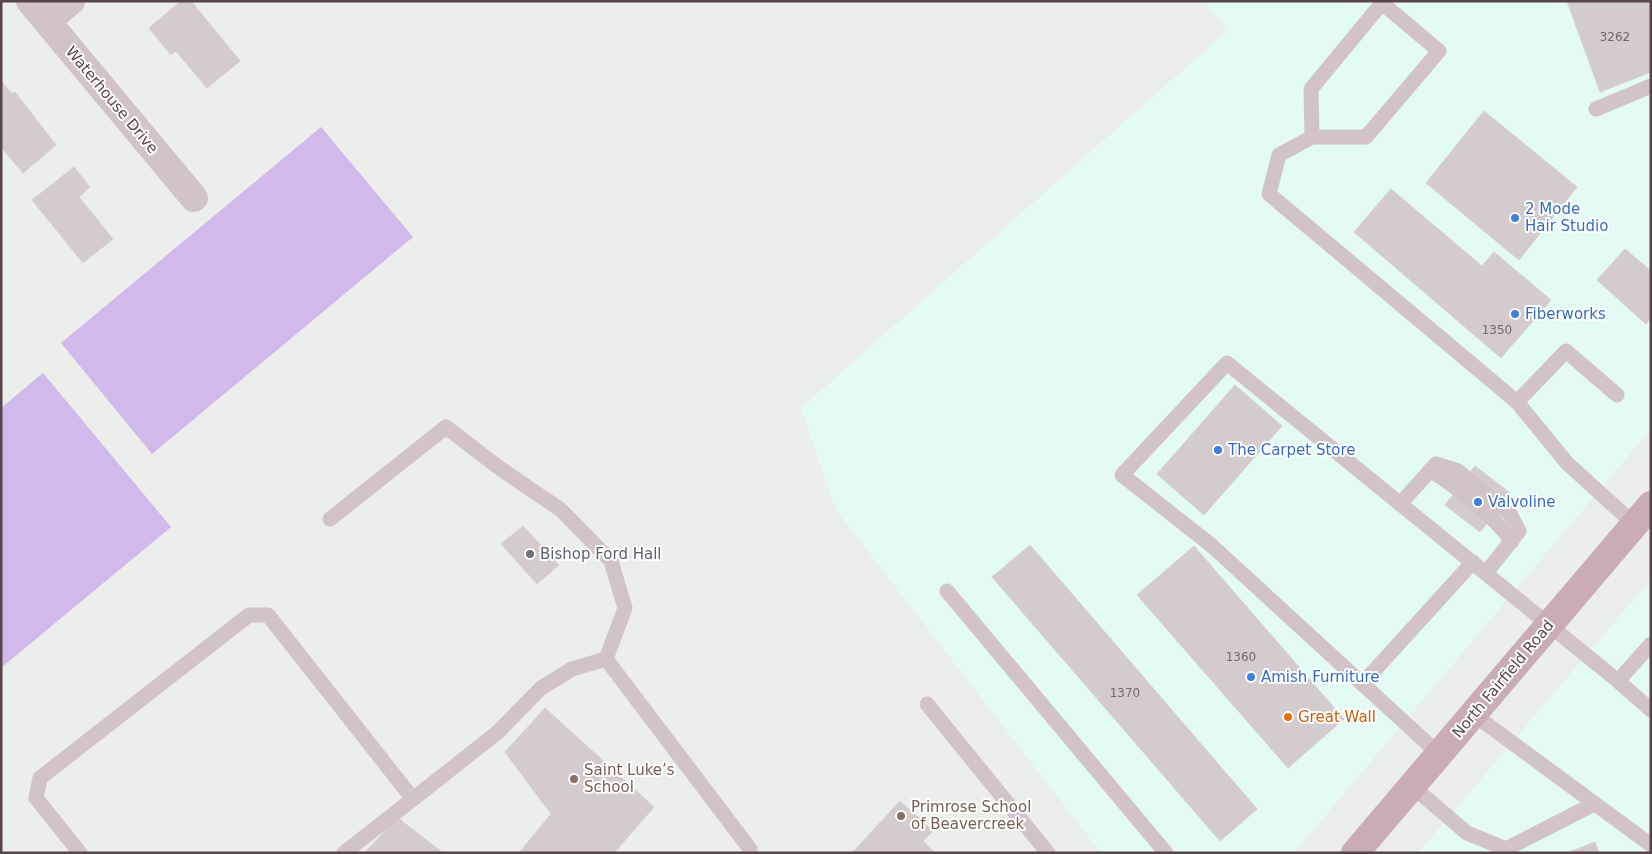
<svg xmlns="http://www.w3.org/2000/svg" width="1652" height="854" font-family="'DejaVu Sans',sans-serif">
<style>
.commercial{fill:#e3faf5}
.pitch{fill:#d1b9eb}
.building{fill:#d3cbcd;stroke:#d7cfd1}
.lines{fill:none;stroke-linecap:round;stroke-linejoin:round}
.lane{stroke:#d2c2c9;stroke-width:15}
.street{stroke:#d2c2c9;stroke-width:28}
.primary{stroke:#caabb8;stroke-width:28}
.shop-dot{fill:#3f7fe0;stroke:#fff;stroke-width:2}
.worship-dot{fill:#6b7280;stroke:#fff;stroke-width:2}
.food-dot{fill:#e8710a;stroke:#fff;stroke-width:2}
.education-dot{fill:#8d6e63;stroke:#fff;stroke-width:2}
.labels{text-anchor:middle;stroke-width:4;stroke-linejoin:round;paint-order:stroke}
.number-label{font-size:12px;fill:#76666d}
.street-label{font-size:15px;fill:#57444d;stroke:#fff}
.shop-label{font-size:15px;fill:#366cbe;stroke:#fff;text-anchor:start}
.worship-label{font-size:15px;fill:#5b616d;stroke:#fff;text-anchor:start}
.food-label{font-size:15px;fill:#c56008;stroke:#fff;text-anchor:start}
.education-label{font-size:15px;fill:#785e54;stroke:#fff;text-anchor:start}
</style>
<rect width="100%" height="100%" fill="#ebeeeb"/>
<g class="commercial">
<path d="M1204,1h447v428l-357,424h-193l-265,-343 -35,-102 427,-378z"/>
<path d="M1651,579v274h-233z"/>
</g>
<g class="pitch">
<path d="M321,127l92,110 -261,217 -91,-111z"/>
<path d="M43,373l128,154 -170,141v-260z"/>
</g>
<g class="building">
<path d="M181,1h10l49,60 -33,27 -31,-37 -5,4 -22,-27z"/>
<path d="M1567,1h84v71l-51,20z"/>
<path d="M1,81l11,13 3,-2 41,53 -33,28 -22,-26z"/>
<path d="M1484,111l93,76 -58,73 -93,-77z"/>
<path d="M74,167l16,20 -11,10 34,42 -30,24 -51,-63z"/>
<path d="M1391,189l91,77 12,-14 57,48 -50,58 -147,-126z"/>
<path d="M1625,249l26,22v47l-5,6 -49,-44z"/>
<path d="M1235,385l47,41 -78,89 -47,-41z"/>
<path d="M1475,466l35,27 -30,39 -35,-27z"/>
<path d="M523,526l36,39 -22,19 -36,-40z"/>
<path d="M1030,545l227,264 -37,32 -228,-264z"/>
<path d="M1194,546l150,173 -56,49 -151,-173z"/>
<path d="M545,708l109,99 -40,46h-95l32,-39 -46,-62z"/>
<path d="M900,801l33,30 -10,10 12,12h-83z"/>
<path d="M398,818l45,35h-79z"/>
<path d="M1595,842l4,11h-32z"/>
</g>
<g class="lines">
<g class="lane">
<path d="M1596,109l55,-23"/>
<path d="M1312,137h54l73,-86 -57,-48 -71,86 1,48 -33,18 -10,39 248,208 50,61 67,61"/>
<path d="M1517,402l49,-51 51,44"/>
<path d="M1430,470c31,20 60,42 82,71"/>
<path d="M1400,504l36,-40 22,7 52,43 9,17 -33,42"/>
<path d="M330,519l116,-92 52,40 63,43 50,51 14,47 -19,51 144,190v4"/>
<path d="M947,591l219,262"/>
<path d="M1618,681l33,29"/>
<path d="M1362,684l111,-122"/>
<path d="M927,704l121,149"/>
<path d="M1473,714l178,131"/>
<path d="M1439,754l-228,-209 -89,-70 105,-112 391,318 33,-37"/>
<path d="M1412,786l55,47 39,16 88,-45"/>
<path d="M80,853l-44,-55 4,-20 209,-163h19l145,184 85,-67 43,-44 31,-19 34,-10"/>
<path d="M344,853l69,-54"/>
</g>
<g class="street">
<path d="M30,1l164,197"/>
<path d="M47,21l24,-20"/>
</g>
<path class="primary" d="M1355,853l296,-348"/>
</g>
<g class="shop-dot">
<circle cx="1515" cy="218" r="5"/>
<circle cx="1515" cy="314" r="5"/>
<circle cx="1218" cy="450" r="5"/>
<circle cx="1478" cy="502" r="5"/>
<circle cx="1251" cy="677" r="5"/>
</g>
<circle class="worship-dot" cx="530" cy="554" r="5"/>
<circle class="food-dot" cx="1288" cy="717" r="5"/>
<g class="education-dot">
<circle cx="574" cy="779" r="5"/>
<circle cx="901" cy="816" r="5"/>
</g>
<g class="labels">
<g class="number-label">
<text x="1615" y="41">3262</text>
<text x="1497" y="334">1350</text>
<text x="1241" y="661">1360</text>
<text x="1125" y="697">1370</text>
</g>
<g class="street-label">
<text transform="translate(112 100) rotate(50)" y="5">Waterhouse Drive</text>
<text transform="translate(1503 679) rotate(-50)" y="5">North Fairfield Road</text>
</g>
<g class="shop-label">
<text x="1525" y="214">2 Mode<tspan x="1525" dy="17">Hair Studio</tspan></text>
<text x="1525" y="319">Fiberworks</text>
<text x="1228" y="455">The Carpet Store</text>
<text x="1488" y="507">Valvoline</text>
<text x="1261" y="682">Amish Furniture</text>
</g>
<g class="worship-label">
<text x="540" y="559">Bishop Ford Hall</text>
</g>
<g class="food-label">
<text x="1298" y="722">Great Wall</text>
</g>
<g class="education-label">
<text x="584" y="775">Saint Luke’s<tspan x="584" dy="17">School</tspan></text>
<text x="911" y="812">Primrose School<tspan x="911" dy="17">of Beavercreek</tspan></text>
</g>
</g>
<rect width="1652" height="854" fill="none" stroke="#57444d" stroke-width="5"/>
</svg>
